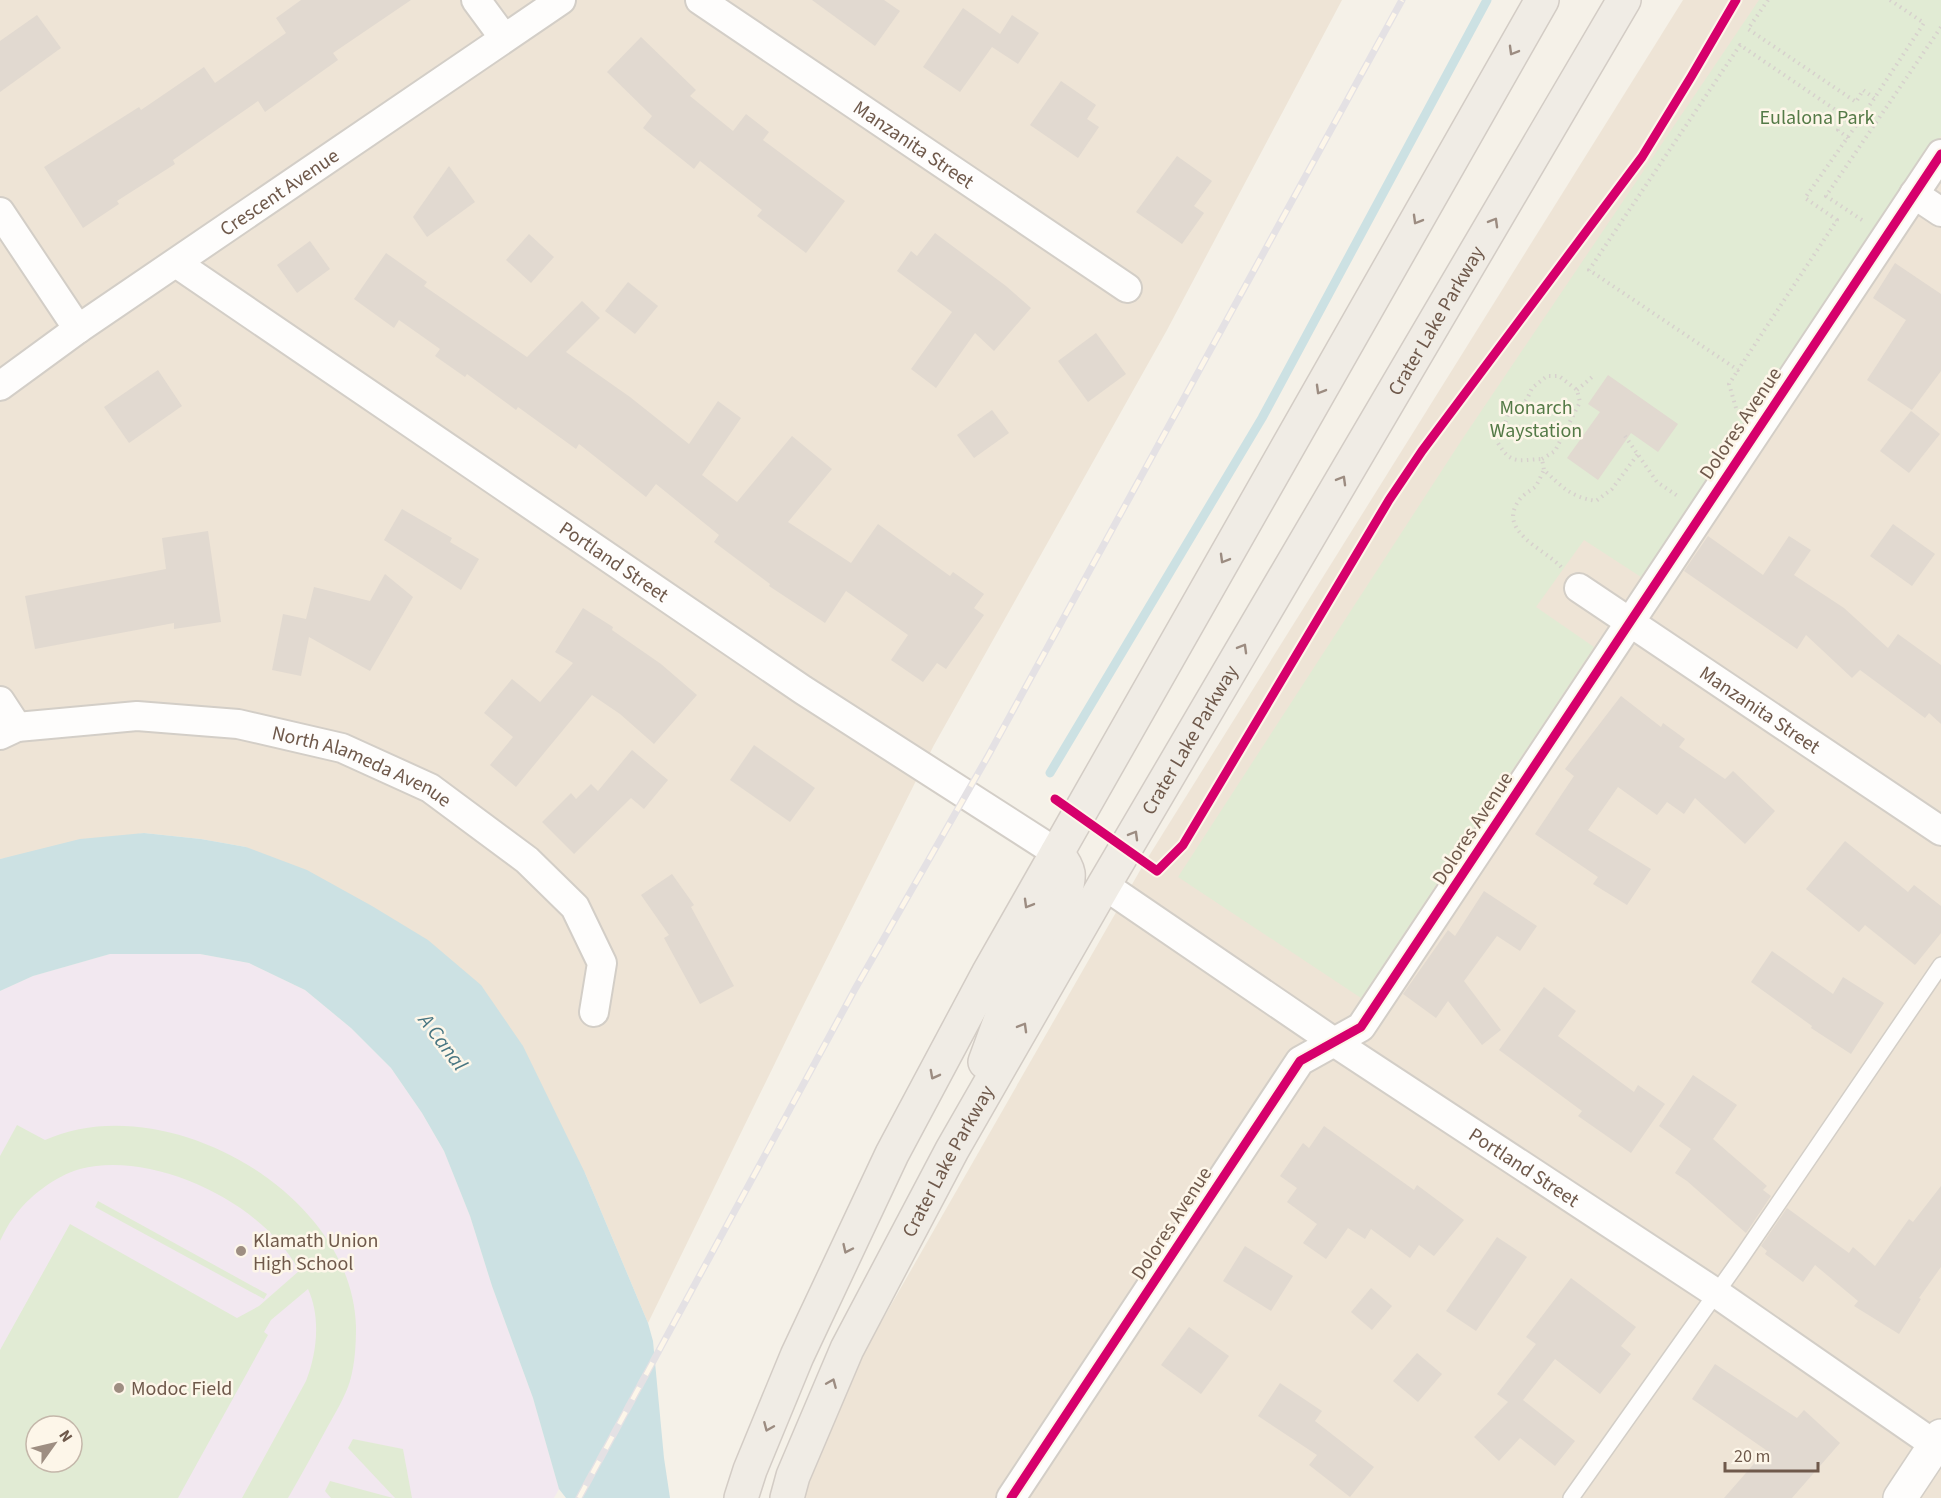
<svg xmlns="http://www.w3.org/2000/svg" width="1941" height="1498" font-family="'Source Sans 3',sans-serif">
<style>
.residential{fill:#eee4d6}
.education{fill:#f2e8f0;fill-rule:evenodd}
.green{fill:#e1ebd4;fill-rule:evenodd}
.water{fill:#cce1e3}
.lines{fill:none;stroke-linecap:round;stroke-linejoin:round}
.stream{stroke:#cce1e3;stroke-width:9}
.building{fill:#e1d9d0}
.service-casing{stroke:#d3cec7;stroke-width:18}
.minor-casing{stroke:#d3cec7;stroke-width:32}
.tertiary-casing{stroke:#d3cec7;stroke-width:36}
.primary-casing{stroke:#d3ccc5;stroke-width:36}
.path{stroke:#d7d1cd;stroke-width:4;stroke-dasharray:1.5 4.5;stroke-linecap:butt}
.service{stroke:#fefdfc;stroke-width:15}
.minor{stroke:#fefdfc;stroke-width:28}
.tertiary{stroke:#fefdfc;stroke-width:33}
.primary{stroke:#f0ece5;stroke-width:33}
.rail-casing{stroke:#e4e1e4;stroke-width:7}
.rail{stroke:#fdf6e9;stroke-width:4.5;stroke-dasharray:14;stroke-linecap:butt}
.cycleway-casing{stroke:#fdf6e9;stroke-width:13}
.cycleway{stroke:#d6006c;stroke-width:9}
.oneway{stroke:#9c8c81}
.poi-dot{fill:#9e8e82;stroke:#fdf6e9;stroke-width:2}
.labels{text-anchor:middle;stroke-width:5;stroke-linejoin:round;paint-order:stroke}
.park-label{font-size:20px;fill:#547a47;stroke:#fdf6e9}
.street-label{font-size:20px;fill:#6f594b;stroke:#fdf6e9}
.poi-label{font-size:20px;fill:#6f594b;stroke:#fdf6e9;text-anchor:start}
.water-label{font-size:21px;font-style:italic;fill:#477581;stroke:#fdf6e9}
</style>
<rect width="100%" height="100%" fill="#f5f1e8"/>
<g class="residential">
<path d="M0,0h1342l-175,330 -233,415 -136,271 -150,307 -63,-150 -339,-326 -45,-8 -57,-6 -144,26z"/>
<path d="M1683,0h258v1498h-1152l4,-22 349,-609z"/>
</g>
<path class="education" d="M160,953l40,1 49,9 56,27 46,38 40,40 31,45 22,38 26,65 22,70 41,112 26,91 -5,9h-554v-507l33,-15 77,-22zM36,1426h36v36h-36z"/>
<g class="green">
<path d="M1759,0h182v136l-300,441 -57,-37 -48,67 58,40 -233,351 -183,-121 283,-436z"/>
<path d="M17,1125l28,15c119,-54 308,52 311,187 0,17 -1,37 -6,54 -5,16 -14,31 -22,45 -13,24 -26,48 -40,72h-46l64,-117c11,-28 15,-64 2,-92l-37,31 -7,12 4,3 -90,163h-178v-148l70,-126 167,94 22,-12 40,-35c-35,-68 -145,-121 -219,-102 -25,7 -52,28 -66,48 -6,7 -10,16 -14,24v-85zM36,1426h36v36h-36z"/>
<path d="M98,1201l169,93 -3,5 -169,-92z"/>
<path d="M353,1439l50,10 9,49h-17l-47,-50z"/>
<path d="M330,1481l63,17h-62l-6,-7z"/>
</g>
<path class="water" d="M144,833l57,6 45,8 61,23 65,36 56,34 53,45 42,61 62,127 63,150 5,18 11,117 6,40h-104l-7,-9 -26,-91 -41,-112 -22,-70 -26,-65 -22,-38 -31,-45 -40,-40 -46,-38 -56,-27 -49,-9h-90l-77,22 -33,15v-132l80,-20z"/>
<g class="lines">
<path class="stream" d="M1050,773l212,-355 225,-418"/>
</g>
<g class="building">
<path d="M301,0h110l-78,53 5,7 -73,52 -7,-11 -85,59 2,4 -58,37 2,3 -36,24 -39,-61 95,-60 2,3 63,-43 11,16 71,-50 -10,-15z"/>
<path d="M812,0h72l16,11 -25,35z"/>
<path d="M963,8l37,26 12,-19 27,18 -21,31 -26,-17 -32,45 -37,-25z"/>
<path d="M37,15l24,33 -61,44v-51z"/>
<path d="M641,37l55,53 -6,6 43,35 13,-17 23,18 -6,8 82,61 -39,52 -49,-37 5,-6 -62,-49 -6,8 -51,-41 9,-12 -45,-44z"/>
<path d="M1061,81l35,24 -9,14 12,8 -21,31 -48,-33z"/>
<path d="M1177,156l35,25 -18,25 10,7 -22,31 -46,-32z"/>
<path d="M449,166l26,36 -48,35 -14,-20z"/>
<path d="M935,233l71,53 25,22 -37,43 -19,-18 -39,55 -25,-19 41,-57 -55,-41 14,-20 6,5z"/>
<path d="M529,234l25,23 -23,26 -25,-23z"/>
<path d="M310,241l20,28 -33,24 -20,-28z"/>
<path d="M386,253l41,29 -3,4 103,71 55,-56 18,17 -34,34 64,45 59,47 29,-43 23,17 -39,57 35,27 55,-66 40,33 -44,53 63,41 27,-39 72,52 3,-4 31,22 -10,14 10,7 -38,54 -9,-6 -14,19 -32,-22 17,-25 -62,-44 -21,32 -56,-37 1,-2 -56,-42 5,-7 -63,-51 -10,13 -67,-53 -3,5 -58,-42 -2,3 -49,-36 -2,3 -30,-21 5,-7 -41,-29 -5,8 -40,-29z"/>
<path d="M1895,263l46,31v77l-29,39 -45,-30 39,-60 -33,-22z"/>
<path d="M628,282l30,24 -23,28 -30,-23z"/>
<path d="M1096,333l30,41 -38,28 -30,-41z"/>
<path d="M158,370l24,36 -53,37 -25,-36z"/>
<path d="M1608,375l70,49 -20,28 -27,-19 -33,47 -31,-22 33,-46 -12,-8z"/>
<path d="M992,410l17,23 -35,25 -17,-23z"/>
<path d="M1911,411l29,23 -31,39 -29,-22z"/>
<path d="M402,509l50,29 -2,4 29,17 -18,31 -77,-50z"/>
<path d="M1893,524l42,30 -23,32 -42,-30z"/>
<path d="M208,531l13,91 -47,7v-6l-139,26 -10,-53 141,-27 -4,-31z"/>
<path d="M1708,536l55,39 26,-39 22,14 -17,25 50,33 44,40 10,-14 43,31v59l-12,-11 -4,5 -65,-48 -8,8 -46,-43 -9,14 -113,-78z"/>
<path d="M385,574l28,23 -43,74 -61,-34 -8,39 -29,-6 11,-56 23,5 8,-32 56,14z"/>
<path d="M583,608l30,19 -1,3 49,34 36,31 -43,49 -34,-30 -28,-19 -76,92 -26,-22 23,-28 -29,-24 28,-34 28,23 33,-39 -18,-11z"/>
<path d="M1621,696l40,31 2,-4 22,16 -6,8 46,32 8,-8 42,40 -30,33 -50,-46 -11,16 -17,-12 -10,13 -39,-28 -30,43 63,39 -24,36 -34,-21 5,-7 -63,-43 39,-58 -9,-7z"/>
<path d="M754,745l61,43 -25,34 -60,-42z"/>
<path d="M632,750l36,30 -24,29 -13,-11 -57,56 -32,-32 29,-29 5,6 15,-15 7,7z"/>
<path d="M1845,841l63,51 6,-7 27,21v27l-26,32 -50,-40 -6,7 -53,-43z"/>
<path d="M672,874l22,31 -3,2 43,79 -34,18 -36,-66 5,-3 -28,-40z"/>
<path d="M1484,891l53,35 -17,25 -23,-15 -33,45 37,49 -19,15 -34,-44 -12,17 -33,-24 45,-64 7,6z"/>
<path d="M1772,951l61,43 10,-17 41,26 -33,51 -40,-26 1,-2 -61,-44z"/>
<path d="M1544,987l32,24 -18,25 76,56 4,-7 27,19 -34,49 -53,-37 4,-5 -83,-61z"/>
<path d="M1693,1075l44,30 -24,34 54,47 -4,4 8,6 -25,37 -59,-52 -12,-8 16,-24 -32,-23z"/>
<path d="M1324,1126l90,64 3,-5 47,35 -30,36 -15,-11 -9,13 -39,-29 -6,10 -17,-11 -22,31 -23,-16 14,-19 -30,-22 10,-14 -17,-12 23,-33 6,5z"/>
<path d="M1941,1186v81l-22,31 2,1 -22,35 -45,-28 4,-5 -43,-36 -12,17 -38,-28 2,-3 -6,-5 26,-38 62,45 4,-6 22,19 34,-47 4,3z"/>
<path d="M1497,1237l30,20 -51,74 -30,-20z"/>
<path d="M1245,1246l48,30 -22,35 -48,-30z"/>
<path d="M1571,1278l65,49 -15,19 10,8 -31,40 -45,-35 -32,41 52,41 -20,25 -35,-28 -21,23 -25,-24 34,-35 -11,-8 39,-50 -10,-7z"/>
<path d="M1371,1288l21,18 -20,24 -21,-18z"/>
<path d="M1189,1327l40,29 -28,38 -40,-29z"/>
<path d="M1417,1353l25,21 -24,28 -25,-21z"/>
<path d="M1715,1364l82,54 7,-8 36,33 -48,55h-68l42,-48 -74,-51z"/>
<path d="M1280,1383l42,28 -7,10 59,46 -24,30 -41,-32 8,-10 -59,-39z"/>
</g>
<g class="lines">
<g class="service-casing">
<path id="service" d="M1571,1498l168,-237 202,-296"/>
</g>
<g class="minor-casing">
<g id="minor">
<path d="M476,0l28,38"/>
<path id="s1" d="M700,0l427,288"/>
<path d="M1914,194l27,18"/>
<path d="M0,212l78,117"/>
<path id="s2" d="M176,263l627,427 254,163"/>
<path id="s3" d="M0,386l78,-57 483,-329"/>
<path id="s4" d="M1579,588l362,243"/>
<path d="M0,701l17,26"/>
<path id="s5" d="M0,735l17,-8 120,-11 101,8 104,24 88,40 97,72 48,47 27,56 -8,49"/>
<path id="s6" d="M1104,885l230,157 382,251 225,156"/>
<path d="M1011,1498l289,-437 61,-34 580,-873"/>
</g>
</g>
<g class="tertiary-casing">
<path id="tertiary" d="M1900,1498l41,-62"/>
</g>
<g class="primary-casing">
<g id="primary">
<path d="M985,1062l26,-71 53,-95c7,-21 6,-26 -7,-43"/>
<path d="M741,1498l9,-28 47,-114 95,-202 96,-180 554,-974"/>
<path id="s7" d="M787,1498l6,-22 54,-127 105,-199 152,-265 520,-885"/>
</g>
</g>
<g class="path">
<path d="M1768,0l-20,29 108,73 7,-12 11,8"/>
<path d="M1875,126l-13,-9 62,-94 -34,-23"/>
<path d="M1848,138l-10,-8 8,-13 -106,-72 -151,225 149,100 99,-150 -32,-22 57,-81"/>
<path d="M1862,220l-36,-24 115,-169"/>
<path d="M1577,390l15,-13"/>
<path d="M1736,408l-7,-24 9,-14"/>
<path d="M1625,436l32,46 22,15"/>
<path d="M1542,459l13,-8 25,-49 -3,-12 -18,-14h-12l-15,12 -5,11 -8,10 -11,6 -10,28c13,22 20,17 44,16l2,11"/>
<path d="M1561,567c-16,-18 -66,-36 -41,-68 4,-5 10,-8 15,-12 4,-5 6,-12 9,-17 18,17 27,27 52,31l16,-12 26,-35"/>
</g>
<use href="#service" class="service"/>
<use href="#minor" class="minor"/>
<use href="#tertiary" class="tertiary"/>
<use href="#primary" class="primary"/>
<g class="rail-casing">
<path id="rail" d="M579,1498l276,-509 133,-233 414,-756"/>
</g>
<use href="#rail" class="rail"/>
<g class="cycleway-casing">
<g id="cycleway">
<path d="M1055,799l102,72 26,-26 206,-345 33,-49 220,-294 49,-80 45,-77"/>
<path d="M1011,1498l289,-437 61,-34 580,-873"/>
</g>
</g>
<use href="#cycleway" class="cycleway"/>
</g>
<defs><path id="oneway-chevron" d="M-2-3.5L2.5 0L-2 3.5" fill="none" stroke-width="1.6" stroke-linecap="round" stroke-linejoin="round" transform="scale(1.5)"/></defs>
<g class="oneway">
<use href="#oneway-chevron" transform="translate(1513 51) rotate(120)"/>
<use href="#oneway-chevron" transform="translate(1417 220) rotate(120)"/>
<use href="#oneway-chevron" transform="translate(1494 222) rotate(-60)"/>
<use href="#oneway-chevron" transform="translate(1320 390) rotate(120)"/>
<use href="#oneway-chevron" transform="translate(1342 480) rotate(-60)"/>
<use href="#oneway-chevron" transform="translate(1224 559) rotate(120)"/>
<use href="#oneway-chevron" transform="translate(1243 648) rotate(-60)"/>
<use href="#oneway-chevron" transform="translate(1134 835) rotate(-60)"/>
<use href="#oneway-chevron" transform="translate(1028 904) rotate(120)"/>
<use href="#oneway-chevron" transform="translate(1023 1027) rotate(-60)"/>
<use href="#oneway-chevron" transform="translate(934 1075) rotate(118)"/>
<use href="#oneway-chevron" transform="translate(847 1249) rotate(115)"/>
<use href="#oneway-chevron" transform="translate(832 1383) rotate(-67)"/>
<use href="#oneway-chevron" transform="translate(768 1427) rotate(113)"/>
</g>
<g class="poi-dot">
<circle cx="241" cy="1251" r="6"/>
<circle cx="119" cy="1388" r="6"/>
</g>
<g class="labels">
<g class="park-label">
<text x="1817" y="124">Eulalona Park</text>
<text x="1536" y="414">Monarch<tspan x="1536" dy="23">Waystation</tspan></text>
</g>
<g class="street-label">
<text dy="7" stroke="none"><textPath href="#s1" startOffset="258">Manzanita Street</textPath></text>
<text dy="7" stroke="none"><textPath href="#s3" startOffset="340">Crescent Avenue</textPath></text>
<text dy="7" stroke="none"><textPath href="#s7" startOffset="1346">Crater Lake Parkway</textPath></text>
<text transform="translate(1740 423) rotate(-56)" y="7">Dolores Avenue</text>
<text dy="7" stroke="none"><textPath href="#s2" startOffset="530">Portland Street</textPath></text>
<text dy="7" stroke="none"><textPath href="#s4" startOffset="218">Manzanita Street</textPath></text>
<text dy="7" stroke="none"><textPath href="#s7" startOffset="860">Crater Lake Parkway</textPath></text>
<text dy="7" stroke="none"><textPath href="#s5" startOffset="372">North Alameda Avenue</textPath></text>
<text transform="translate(1472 828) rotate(-57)" y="7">Dolores Avenue</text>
<text dy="7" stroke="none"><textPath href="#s7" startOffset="374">Crater Lake Parkway</textPath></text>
<text dy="7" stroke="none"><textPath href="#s6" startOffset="506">Portland Street</textPath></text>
<text transform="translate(1171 1223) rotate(-57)" y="7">Dolores Avenue</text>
</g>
<g class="poi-label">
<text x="253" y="1247">Klamath Union<tspan x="253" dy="23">High School</tspan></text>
<text x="131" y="1395">Modoc Field</text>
</g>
<g class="water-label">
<text transform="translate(443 1042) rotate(53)" y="7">A Canal</text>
</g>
</g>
<g transform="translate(54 1444) rotate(56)"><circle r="28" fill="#fdf6e9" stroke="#c4b7aa" stroke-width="1.5"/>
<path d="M0-4.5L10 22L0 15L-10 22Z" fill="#9e8e82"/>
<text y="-9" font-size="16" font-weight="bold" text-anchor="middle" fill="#6f594b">N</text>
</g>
<path d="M1725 1462v9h93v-9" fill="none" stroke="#6f594b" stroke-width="3"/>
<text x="1734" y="1462" font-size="18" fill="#6f594b" stroke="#fdf6e9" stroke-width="4.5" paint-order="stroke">20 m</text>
</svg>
